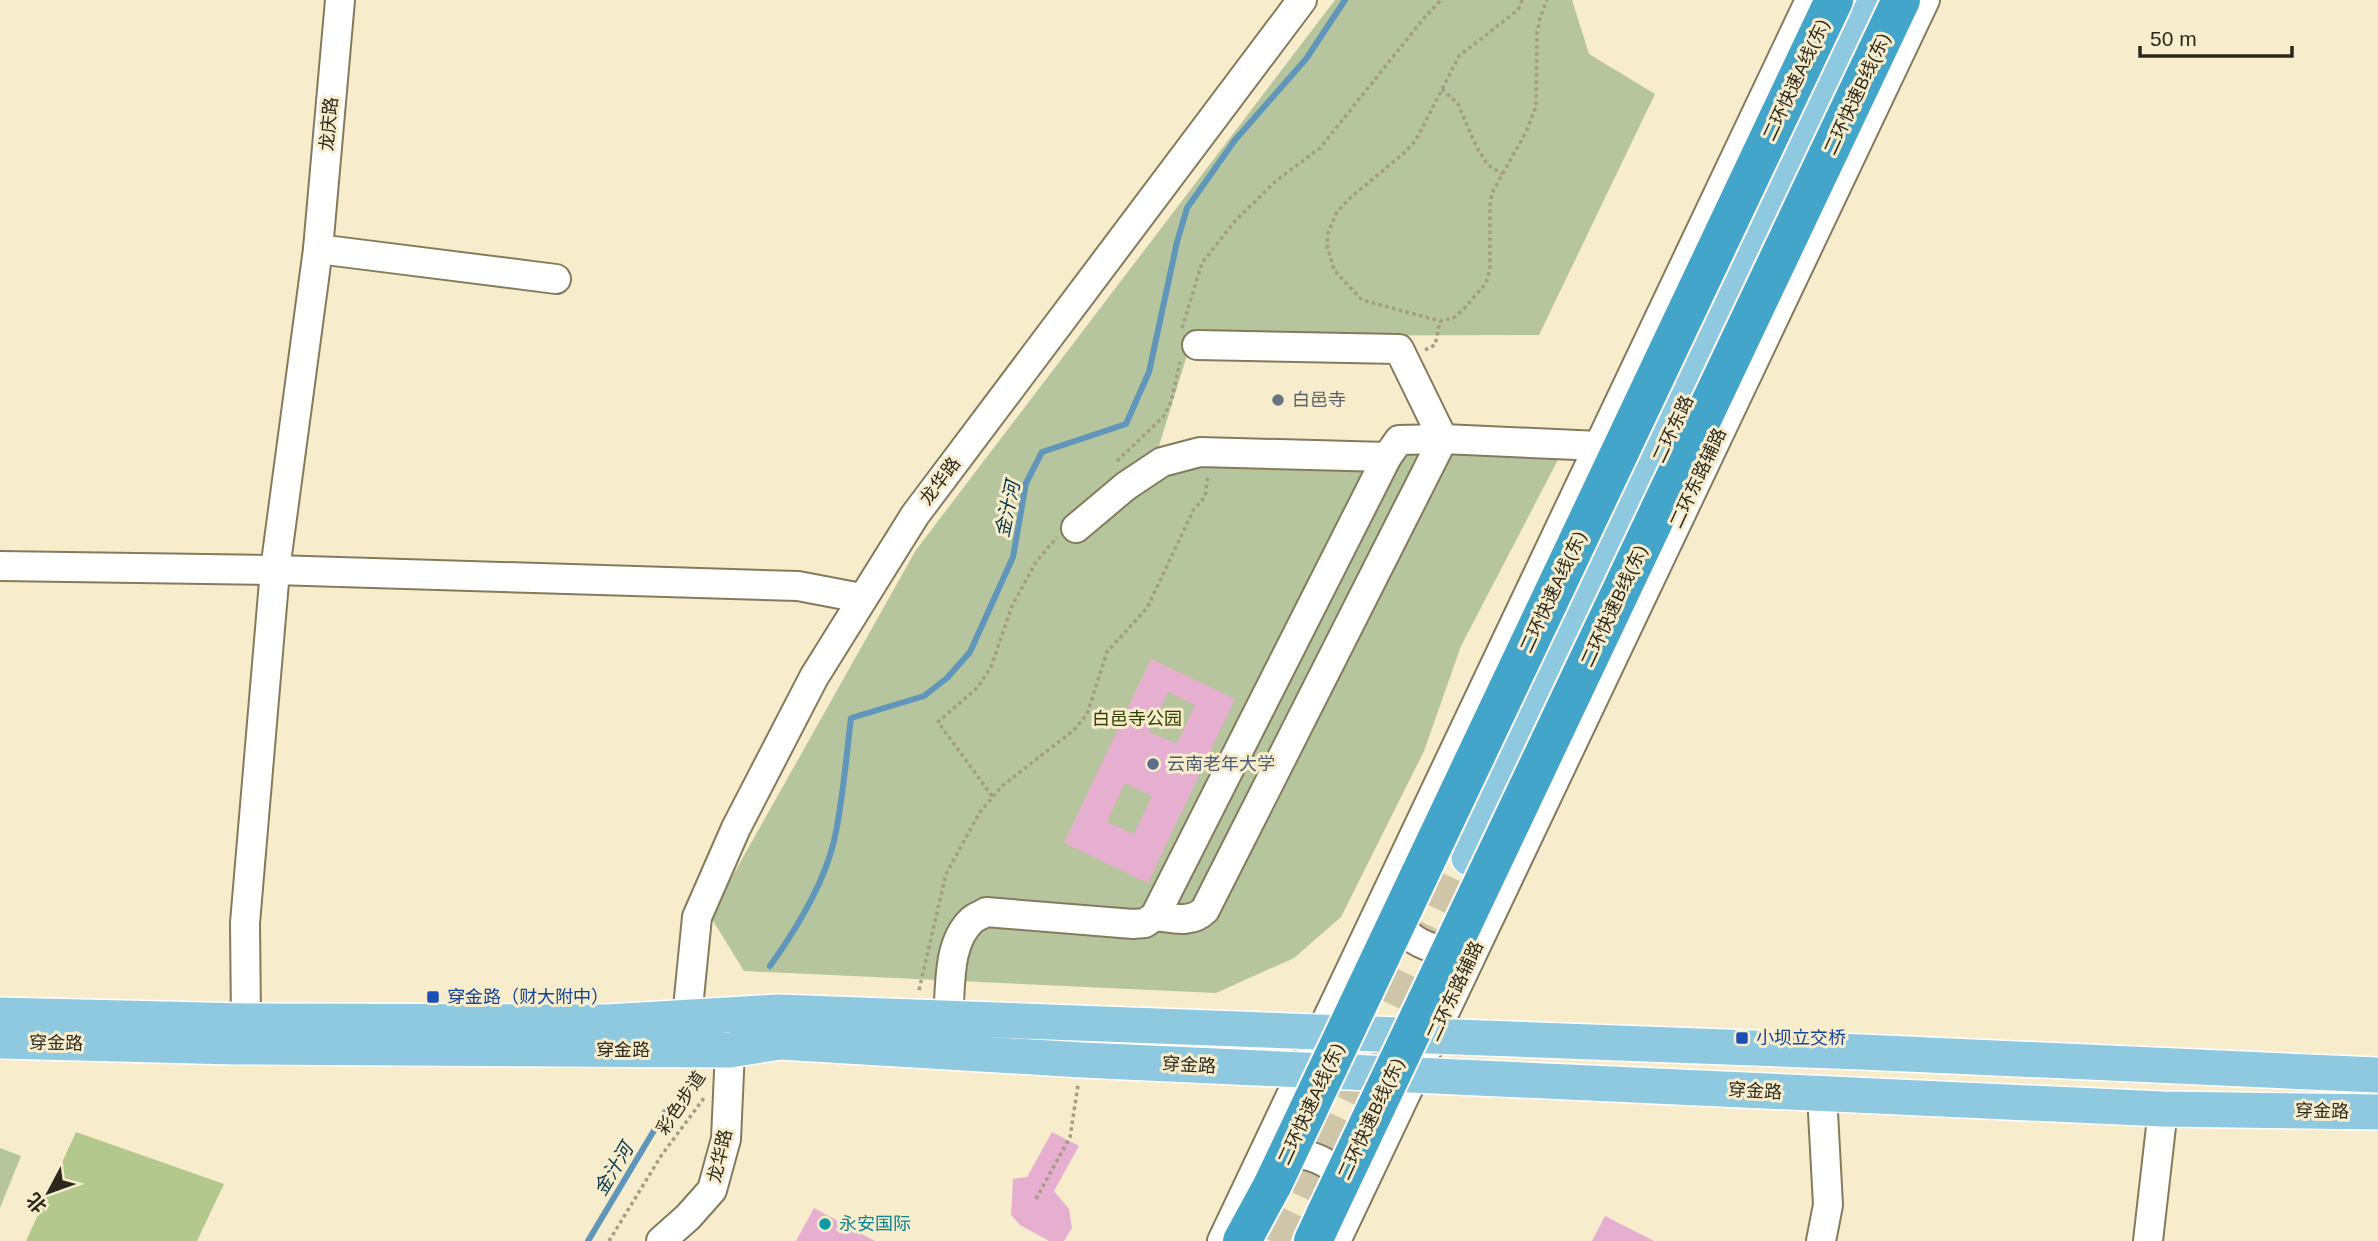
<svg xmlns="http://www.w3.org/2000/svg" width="2378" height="1241" font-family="Arial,'Noto Sans SC',sans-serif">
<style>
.green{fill:#b6c59d}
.forest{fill:#b3c78f}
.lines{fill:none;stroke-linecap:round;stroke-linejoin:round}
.stream{stroke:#5f96b9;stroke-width:6}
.building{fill:#e7afcf;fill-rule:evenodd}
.major-tunnel{stroke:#cfc5a8;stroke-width:35;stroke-dasharray:35 18;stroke-linecap:butt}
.minor-casing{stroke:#847a5c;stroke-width:32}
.major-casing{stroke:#fff;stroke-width:38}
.highway-casing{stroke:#fff;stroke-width:42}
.path{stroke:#a49c83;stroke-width:3.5;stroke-dasharray:3.5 3.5;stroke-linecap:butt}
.minor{stroke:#fff;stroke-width:28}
.major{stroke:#8ec9df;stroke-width:35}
.highway{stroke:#43a5c9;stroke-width:38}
.highway-bridge-casing{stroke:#fff;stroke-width:42;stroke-linecap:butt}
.highway-bridge{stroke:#43a5c9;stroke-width:38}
.worship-dot{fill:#6b7280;stroke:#f7eccb;stroke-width:2.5}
.service-dot{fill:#5c6f8a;stroke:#f7eccb;stroke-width:2.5}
.transit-dot{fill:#1a4fb4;stroke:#f7eccb;stroke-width:2.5}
.culture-dot{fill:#0f9aa8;stroke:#f7eccb;stroke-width:2.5}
.labels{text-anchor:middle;stroke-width:6;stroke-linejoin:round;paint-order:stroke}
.street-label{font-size:18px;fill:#2d281c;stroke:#f7eccb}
.worship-label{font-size:18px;fill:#5b616d;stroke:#f7eccb;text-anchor:start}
.park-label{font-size:18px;fill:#2f4000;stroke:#f7eccb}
.service-label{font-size:18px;fill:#4e5e75;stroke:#f7eccb;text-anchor:start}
.transit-label{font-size:18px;fill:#164399;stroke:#f7eccb;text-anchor:start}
.culture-label{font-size:18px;fill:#0d838f;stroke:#f7eccb;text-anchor:start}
.water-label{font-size:19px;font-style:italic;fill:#06354e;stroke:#f7eccb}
</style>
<rect width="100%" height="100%" fill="#f7eccb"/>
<g class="green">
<path d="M1335,0h237l17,54 66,40 -116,241 -346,1 -35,113 54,3 349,2 -100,192 -37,105 -83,166 -47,41 -78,35 -472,-22 -34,-55 206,-366z"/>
<path d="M0,1148l21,8 -21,52z"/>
</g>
<path class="forest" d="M76,1132l148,52 -27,57h-171z"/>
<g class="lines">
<g class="stream">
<path d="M770,966c25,-35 54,-83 64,-125 9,-40 12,-83 17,-123l73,-22 23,-18 23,-26 43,-95 13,-74 16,-31 84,-28 23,-52 28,-130 10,-34 48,-68 71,-81 39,-59"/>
<path d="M588,1241l77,-129"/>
</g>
</g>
<g class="building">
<path d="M1151,659l84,40 -87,184 -84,-40zM1168,692l27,13 -18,39 -28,-12zM1125,783l27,13 -18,38 -27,-12z"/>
<path d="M1052,1132l27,14 -25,45 15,18 3,19 -8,13h-15l-29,-16 -9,-10 2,-36 14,-2z"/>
<path d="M814,1208l61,33h-79z"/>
<path d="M1605,1216l49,25h-62z"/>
</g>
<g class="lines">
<path class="major-tunnel" d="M1271,1241l184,-389"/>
<g class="minor-casing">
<g id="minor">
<path d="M318,249l238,30"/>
<path d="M1076,528l50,-42 36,-24 38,-10 187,5"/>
<path d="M0,566l275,4 523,16 63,12"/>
<path d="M1391,907c9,32 44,51 75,38"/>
<path d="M1155,916c18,2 36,8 50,-6l238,-471 -44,-90 -202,-4"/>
<path d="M948,1017c3,-31 -1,-74 24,-97 3,-3 10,-5 14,-8l147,12 12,-1 10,-7 232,-459 12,-17 44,-1 156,7"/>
<path d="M687,1018l10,-101 39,-89 78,-151 101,-162 387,-515"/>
<path d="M246,1021l-1,-98 30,-353 43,-321 22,-249"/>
<path d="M1271,1158c30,-12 68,3 78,34"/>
<path d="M661,1241l27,-24 24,-27 14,-51 4,-89"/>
<path d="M1222,1241l588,-1241"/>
<path d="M1336,1241l589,-1241"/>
<path d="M1821,1241l7,-36 -6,-111"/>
<path d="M2148,1241l15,-132"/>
</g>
</g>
<g class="major-casing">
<g id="major">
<path d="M1469,858l407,-858"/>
<path d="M0,1015l246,6 361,1 171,-10 1084,40 516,23"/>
<path d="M0,1041l235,6 495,3 50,-8 302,18 1081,49 215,3"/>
</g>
</g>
<g class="highway-casing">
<g id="highway">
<path d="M1242,1241l31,-57"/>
<path d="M1313,1241l13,-28"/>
</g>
</g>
<g class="path">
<path d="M1522,0l-4,10 -59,46 -43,84 -12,13 -54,45 -13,14 -9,21 -1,12 7,25 28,30 78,21 13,-3 10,-8 23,-27 4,-14v-64l2,-12 34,-61 10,-25 1,-74 3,-15 7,-18"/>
<path d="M1442,89l16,15 18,42 11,18 15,10"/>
<path d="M1182,328l20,-65 33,-42 42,-41 43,-32 104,-130 17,-18"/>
<path d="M1425,350l10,-5 5,-24"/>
<path d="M1117,461l46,-44 8,-15 9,-40"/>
<path d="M992,796l-54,-74 40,-35 13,-20 21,-61 24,-44 21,-25"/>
<path d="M919,990l27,-116 34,-62 22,-26 72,-56 13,-16 20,-62 40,-44 47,-99 11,-12 3,-22"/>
<path d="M1036,1199l34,-62 8,-52"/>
<path d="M609,1241l52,-85 43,-58"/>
</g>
<use href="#minor" class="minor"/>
<use href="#major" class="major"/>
<use href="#highway" class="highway"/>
<g class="highway-bridge-casing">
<g id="highway-bridge">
<path d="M1273,1184l561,-1184"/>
<path d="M1326,1213l575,-1213"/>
</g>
</g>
<use href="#highway-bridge" class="highway-bridge"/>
</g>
<circle class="worship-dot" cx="1278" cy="400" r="7"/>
<circle class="service-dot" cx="1153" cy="764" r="7"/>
<g class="transit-dot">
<rect x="426" y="990" width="14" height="14" rx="3.5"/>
<rect x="1735" y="1031" width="14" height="14" rx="3.5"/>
</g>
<circle class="culture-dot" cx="825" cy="1224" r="7"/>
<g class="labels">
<g class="street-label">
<text transform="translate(1796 80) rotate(-65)" y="6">二环快速A线(东)</text>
<text transform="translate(1857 94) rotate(-65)" y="6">二环快速B线(东)</text>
<text transform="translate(329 124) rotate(-85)" y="6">龙庆路</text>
<text transform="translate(1673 429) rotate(-65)" y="6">二环东路</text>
<text transform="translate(1698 478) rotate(-65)" y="6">二环东路辅路</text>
<text transform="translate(940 481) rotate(-53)" y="6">龙华路</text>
<text transform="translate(1553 592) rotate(-65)" y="6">二环快速A线(东)</text>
<text transform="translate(1614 606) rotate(-65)" y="6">二环快速B线(东)</text>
<text transform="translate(1455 991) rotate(-65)" y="6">二环东路辅路</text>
<text transform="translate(56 1043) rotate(1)" y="6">穿金路</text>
<text x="623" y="1056">穿金路</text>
<text transform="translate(1189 1065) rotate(3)" y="6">穿金路</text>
<text transform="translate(1755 1091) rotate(3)" y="6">穿金路</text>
<text transform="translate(681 1103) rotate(-56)" y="6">彩色步道</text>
<text transform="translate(1311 1104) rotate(-65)" y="6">二环快速A线(东)</text>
<text transform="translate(2322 1111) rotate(1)" y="6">穿金路</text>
<text transform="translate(1371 1119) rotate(-65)" y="6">二环快速B线(东)</text>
<text transform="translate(720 1156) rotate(-77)" y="6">龙华路</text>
</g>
<g class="worship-label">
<text x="1292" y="406">白邑寺</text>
</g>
<g class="park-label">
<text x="1137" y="725">白邑寺公园</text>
</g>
<g class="service-label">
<text x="1167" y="770">云南老年大学</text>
</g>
<g class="transit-label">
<text x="447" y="1003">穿金路（财大附中）</text>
<text x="1756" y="1044">小坝立交桥</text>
</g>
<g class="culture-label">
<text x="839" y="1230">永安国际</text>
</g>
<g class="water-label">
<text transform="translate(1007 509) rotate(-78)" y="7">金汁河</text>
<text transform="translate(613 1169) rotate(-59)" y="7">金汁河</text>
</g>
</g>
<g transform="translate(49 1192) rotate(229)" stroke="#f7eccb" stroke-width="5" paint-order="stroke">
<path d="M0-5L12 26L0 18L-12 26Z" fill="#2d281c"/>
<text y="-10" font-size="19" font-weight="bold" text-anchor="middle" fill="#2d281c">北</text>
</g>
<path d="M2140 46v10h152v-10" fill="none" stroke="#2d281c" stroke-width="3.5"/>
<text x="2150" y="46" font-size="21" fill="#2d281c" stroke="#f7eccb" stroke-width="5" paint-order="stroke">50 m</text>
</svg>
